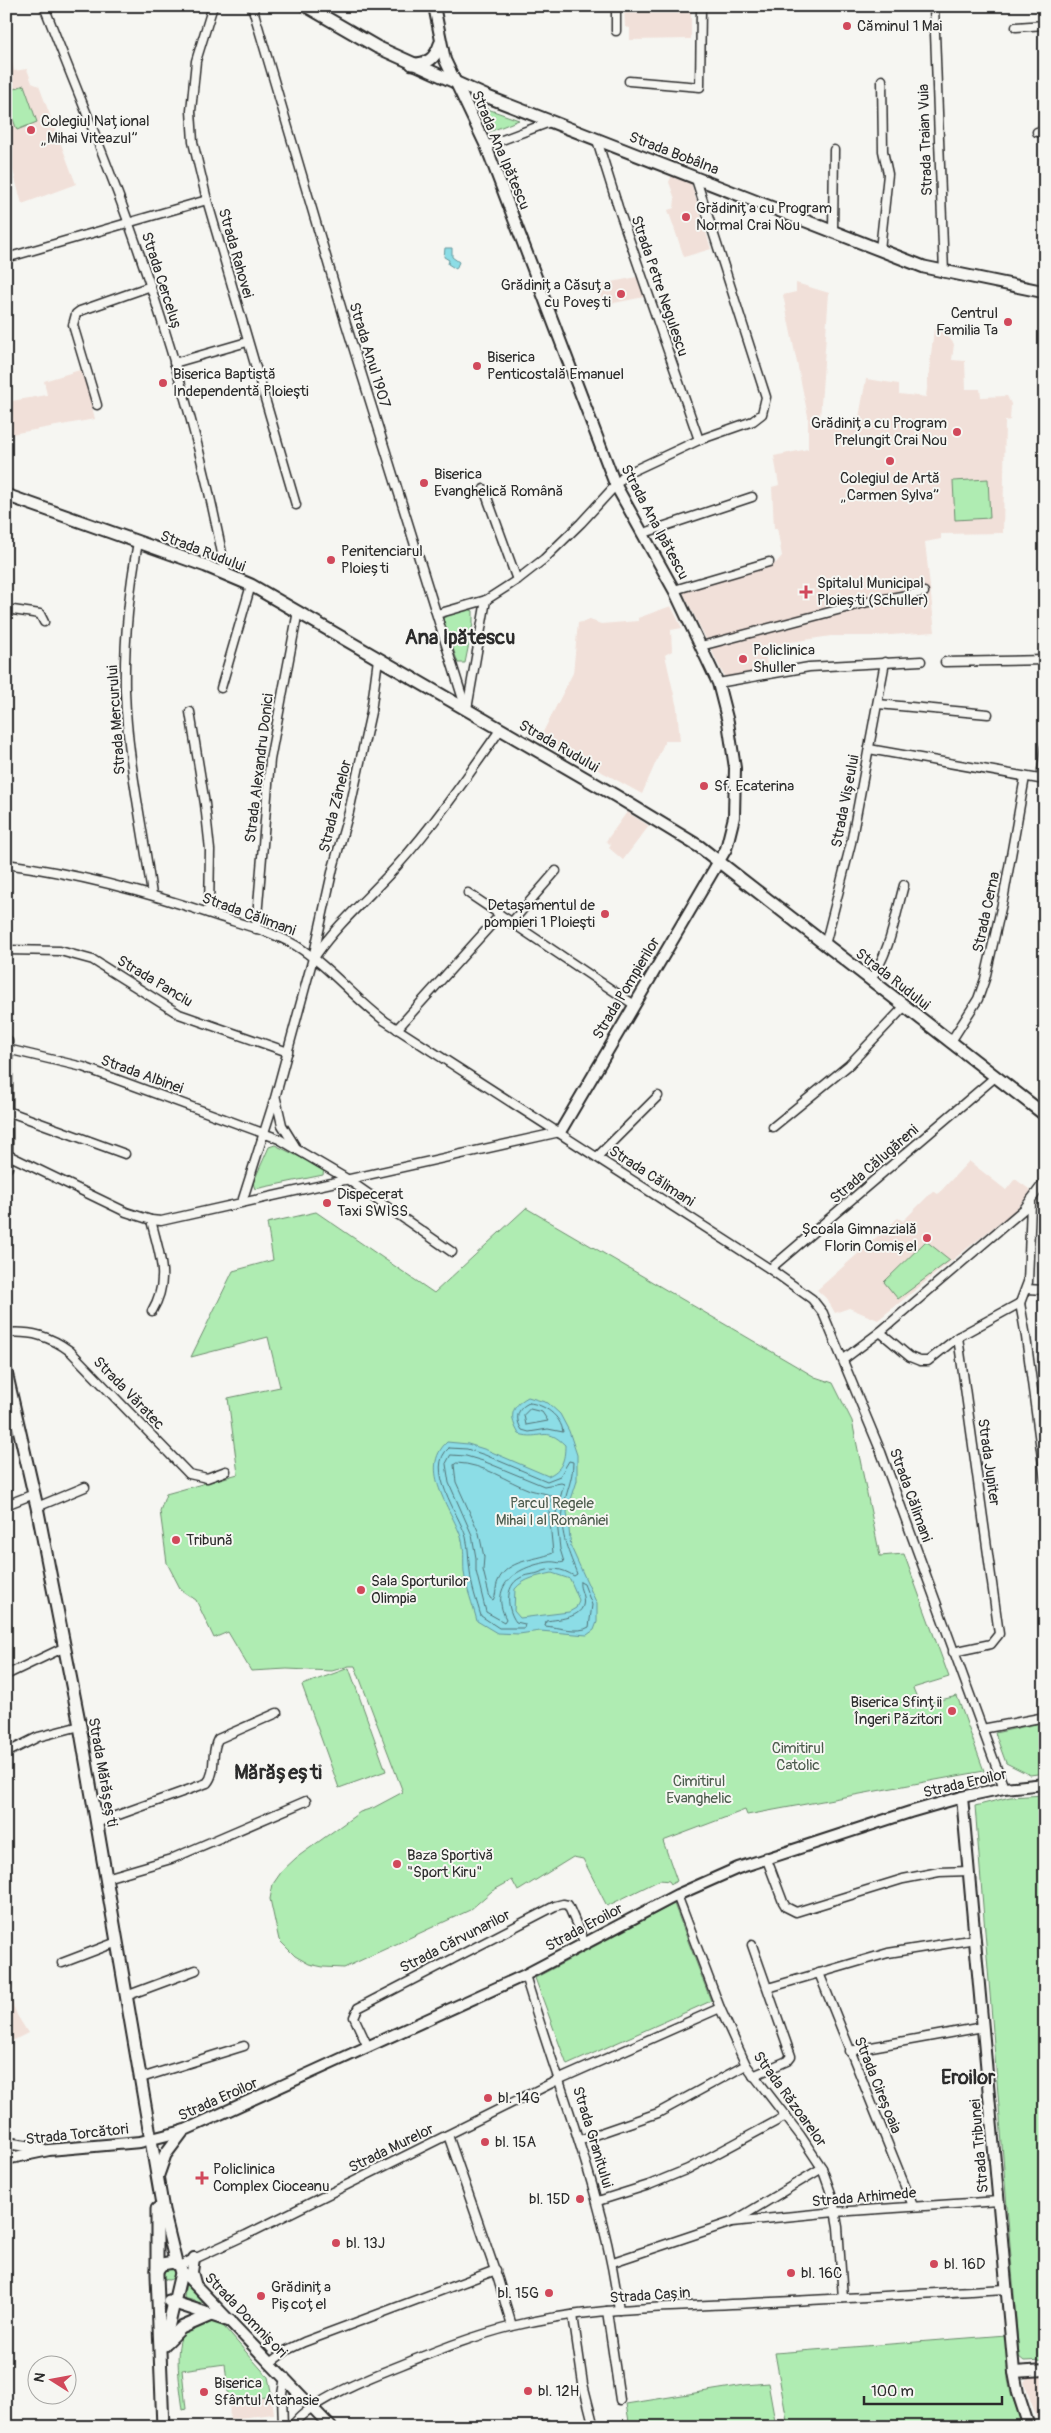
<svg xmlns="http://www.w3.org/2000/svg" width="1051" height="2433" font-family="Pangolin,sans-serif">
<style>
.built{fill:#f1e0d9}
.green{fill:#afecb2;stroke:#6d8c6e}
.water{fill:#8cdde6;stroke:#65969b;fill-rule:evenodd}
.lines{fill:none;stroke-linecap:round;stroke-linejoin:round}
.shore{stroke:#527276;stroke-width:1}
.minor-casing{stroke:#2b2b2b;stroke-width:11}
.tertiary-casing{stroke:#2b2b2b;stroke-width:14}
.secondary-casing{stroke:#2b2b2b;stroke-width:15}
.minor{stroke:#f6f6f2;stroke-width:8}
.tertiary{stroke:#f6f6f2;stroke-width:10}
.secondary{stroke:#f6f6f2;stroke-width:11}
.poi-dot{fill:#d1495b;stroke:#f6f6f2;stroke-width:2}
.labels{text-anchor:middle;stroke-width:4;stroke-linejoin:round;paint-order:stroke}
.poi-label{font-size:15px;fill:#2b2b2b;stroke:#f6f6f2;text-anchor:start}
.street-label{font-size:15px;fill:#2b2b2b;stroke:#f6f6f2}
.park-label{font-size:15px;fill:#4c5b4d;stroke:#f6f6f2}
.district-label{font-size:20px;font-weight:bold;fill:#2b2b2b;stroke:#f6f6f2}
</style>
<rect width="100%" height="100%" fill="#f6f6f2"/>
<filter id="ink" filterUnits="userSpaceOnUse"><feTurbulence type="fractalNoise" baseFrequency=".02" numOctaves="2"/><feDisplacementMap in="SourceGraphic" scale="10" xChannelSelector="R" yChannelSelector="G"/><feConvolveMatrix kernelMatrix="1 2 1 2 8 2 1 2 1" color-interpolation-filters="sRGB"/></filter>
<g filter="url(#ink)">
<g class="built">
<path d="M624,6h67v33l-61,1v-12l-5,-1z"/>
<path d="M9,48l5,23 13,-2 5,14 7,3 37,98 -54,20 -16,-59v-96z"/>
<path d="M672,175l19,8 20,66 -27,8 -16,-47 6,-2 1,-9 -6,-17z"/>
<path d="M637,277l7,20 -40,8 -8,-20z"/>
<path d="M796,283l33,10 -9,125 38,5 8,-44 33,5v10l27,3 8,-68 9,1 11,14 -2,16 13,1 1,28h14l1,8 26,-1 4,8 -1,16 -5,1 -2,112 -62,1v5l-16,3 10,90 -59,4h-45l-67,10 4,26 -42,8 -44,-90 94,-27 6,-7 -5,-28 -3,1 -2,-42 7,-2 -5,-29 34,-7v-33l-25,-121 13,-3z"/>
<path d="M83,369l12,50 -89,16v-33l41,-7 -3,-14z"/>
<path d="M671,606l11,22 -11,2 1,21 -7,4 12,53 3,33h-15l-23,53 -102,-56 33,-65 5,-50 12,-3 11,4 37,-3v-3z"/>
<path d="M627,812l22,14 -26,34 -14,-12 2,-3 -5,-4z"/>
<path d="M969,1161l37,29 9,-11 17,12 -17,19 -137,110 -29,-12 -14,5 -8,-14 -10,-9 81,-72 5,3 30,-30 5,3z"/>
<path d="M10,1997l7,18 11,18 -22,11v-45z"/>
<path d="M1045,2373v54h-5l-16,-45 7,-8z"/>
<path d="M272,2396l2,18 -44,5 -1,-17z"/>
</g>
<g class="green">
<path d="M24,85l13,37 -20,8 -11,-29v-9z"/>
<path d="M479,106l40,14 -30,12z"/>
<path d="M988,479l2,39 -35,2 -2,-39z"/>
<path d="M468,609l5,2v13l-8,39h-7l-16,-47z"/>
<path d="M275,1145l49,24 -1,6 -68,14 -2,-6 16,-36z"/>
<path d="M526,1208l289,169 18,6 19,38 28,135 24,-2 45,123 -36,11 7,17 37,-9 27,75 -237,44 -2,-5 -82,31 14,40 -6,3 -2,-3 -9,-1 -53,26 -24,-47 -10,-2 -55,34 -6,-11 -20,11 -22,19 -126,58 -21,-1 -14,-3 -14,-8 -16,-16 -9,-41 3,-15 9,-13 14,-13 64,-46 13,-4 30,-16 -48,-126h-6l-17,5 -45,-2 -36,2 -23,-39 -14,6 -18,-38 -15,-10 -14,-27 -7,-52 6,-17 72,-20 -10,-76 52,-11 -12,-50 -77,20 42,-86 40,-11 -6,-37 49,-11 118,81z"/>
<path d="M926,1241l24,19 -52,39 -14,-17z"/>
<path d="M349,1668l37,103 -47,17 -37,-103z"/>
<path d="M1045,1722v51l-15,2 -24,-12 -11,-30z"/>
<path d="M1045,1795v565l-21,1 -5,-4 -44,-551 35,-9z"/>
<path d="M674,1904l37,97 -144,64 -32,-87z"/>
<circle cx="168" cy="2274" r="6"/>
<path d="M186,2281l18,21 -2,1 -18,-5z"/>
<path d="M203,2321l16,2 5,4 44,50 4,19 -43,6 -4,-38 -43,6 4,39 -3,1c-2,-18 -11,-66 2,-79 5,-4 13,-7 18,-10z"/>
<path d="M1006,2335l2,44 3,15 13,33h-236l-13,-74z"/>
<path d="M768,2383l8,44h-146l-4,-23 119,-19z"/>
</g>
<g class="water">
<path d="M445,248h7v9l7,5 -3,7 -8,-5 1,-4 -5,-3z"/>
<path d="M528,1397l20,6 12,11 9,17 8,24v26l-10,31 4,35 26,57v18l-3,8 -7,5 -47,-4 -21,3 -22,-1 -20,-12c-4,-16 -11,-33 -13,-49 -1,-12 1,-23 -3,-35 -10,-29 -43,-68 -14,-95l21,2 19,6 61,26c14,-6 17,-16 17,-31 -20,-20 -24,-4 -46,-11 -10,-17 -9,-27 9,-37zM552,1573l18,6 9,21 -3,8 -7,4 -49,6 -6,-7 1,-22c9,-11 24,-13 37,-16z"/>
</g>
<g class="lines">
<g class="shore">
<path d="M529,1403c15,1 32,13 34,29l-15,-3 -19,3 -7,-2c-7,-11 -6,-21 7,-27z"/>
<path d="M530,1409l12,3 6,9 -22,4 -2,-10z"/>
<path d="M449,1448l18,1 18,6 62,26 13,-5 9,-15 4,1c0,18 -8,32 -10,49 -4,22 7,44 14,63l-3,2c-13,-8 -22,-9 -36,-3 -6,2 -12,1 -18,5 -16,8 -13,32 -4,44l9,2 -1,4h-25l-18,-12c-4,-14 -10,-30 -11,-45 -2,-12 -1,-22 -4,-34 -7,-23 -42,-69 -17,-89z"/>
<path d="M451,1455l15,1 17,5 61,25 17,-3 3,1 -8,29 4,36 4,13c-5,2 -9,-1 -15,0 -30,4 -61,22 -43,57l-2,3 -18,-10 -10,-41v-13l-4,-23 -23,-52 -3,-19z"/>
<path d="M457,1463c27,1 49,18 73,27 7,2 16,3 22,6l-3,16 4,41c-19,8 -45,6 -55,28 -3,6 -1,13 -5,19l-3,-2 -7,-28 1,-13 -5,-24 -23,-51 -2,-17z"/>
<path d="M580,1582l4,2 8,21 -3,22c-10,7 -32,0 -44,-1l1,-5c13,-2 42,-3 37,-24 -1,-6 -4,-10 -3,-15z"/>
</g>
<g class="minor-casing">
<g id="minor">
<path d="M44,6c28,73 59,145 85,218 41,114 75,231 97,350"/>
<path d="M213,6l-17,55 -5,50 2,31 14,58 89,305"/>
<path d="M252,6l94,318 120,385"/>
<path d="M934,6l10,267"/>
<path d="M1016,27l29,-2"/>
<path d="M616,31v-25"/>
<path d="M629,81l71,6 1,-81"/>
<path d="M1037,132l8,1"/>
<path d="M597,140l21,67 81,233"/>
<path d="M486,146l64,-24"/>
<path d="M833,231l1,-81"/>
<path d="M880,250l8,-76 -5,-23 -1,-71"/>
<path d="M6,258l201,-58"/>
<path d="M174,363l73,-21"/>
<path d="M97,405l-24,-80 3,-11 4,-3 71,-25"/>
<path d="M484,489l33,91"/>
<path d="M644,533l108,-36"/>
<path d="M138,542c-9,49 -14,98 -13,148 2,69 18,137 27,205"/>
<path d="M674,590l95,-28"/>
<path d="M6,609l34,5 4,8"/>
<path d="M437,614l49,-14 31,-20 27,-21 37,-36 45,-49 73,-34 54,-19 9,-7 4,-17 -71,-221"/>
<path d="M701,646l167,-44 56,-10"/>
<path d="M945,662l100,-2"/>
<path d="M718,683l91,-16 112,-6"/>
<path d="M221,688l30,-103"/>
<path d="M878,704l110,10"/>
<path d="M467,709l19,-109"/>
<path d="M190,712l15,92 5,46 -1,63"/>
<path d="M869,749l176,31"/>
<path d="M1041,779l4,-32"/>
<path d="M6,864c74,10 144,29 214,53 25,8 52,15 75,28 33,20 59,53 90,76l385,248 42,30 11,14 58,139 123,336"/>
<path d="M468,893l165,111"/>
<path d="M511,923l45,-52"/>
<path d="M256,929l14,-169 28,-149"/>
<path d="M825,945l26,-102 34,-181"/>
<path d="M6,950l54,1 33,9 86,54 109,38"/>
<path d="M316,955c23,-33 53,-58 80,-88 38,-42 71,-90 104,-137"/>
<path d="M870,980c20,-27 25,-63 34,-95"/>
<path d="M397,1029l103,-114"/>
<path d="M950,1043l28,-44 7,-20 19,-84 21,-118"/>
<path d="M7,1049l76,18 196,72 68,40 105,73"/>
<path d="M276,1099l6,26 13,21"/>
<path d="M7,1111l118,43"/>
<path d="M773,1127l76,-62 55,-58"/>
<path d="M6,1154l120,58 25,8 10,1 399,-89"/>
<path d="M598,1156l60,-60"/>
<path d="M242,1202l33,-104 38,-140 20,-90 16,-56 22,-100 7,-53"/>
<path d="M151,1220c8,34 20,59 1,91"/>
<path d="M770,1269l224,-191"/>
<path d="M1026,1289l19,1"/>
<path d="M1020,1303l6,34 19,143"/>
<path d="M1020,1303l8,-21 3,-79"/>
<path d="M880,1332l30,25 10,4h8l30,-24 62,-34"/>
<path d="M6,1333c25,-2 44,3 64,18l119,123 18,4 19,-7"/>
<path d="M844,1359l36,-27 144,-123 21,-28"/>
<path d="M6,1505l28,-11"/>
<path d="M37,1507l48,-20"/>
<path d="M953,1652l38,-8 8,-10 -41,-297"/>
<path d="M6,1675l59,-28"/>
<path d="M982,1729l63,-12"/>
<path d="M6,1753l32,-16 42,-11"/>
<path d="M96,1823l111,-40c10,-11 3,-30 11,-44l59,-26"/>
<path d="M766,1857l17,45 3,5 10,5 107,-33 36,-7 30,-1"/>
<path d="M106,1878l65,-19 135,-58"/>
<path d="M677,1895l43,113 26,57 54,70 22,33 11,31 5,28 5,71"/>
<path d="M752,1945l39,111 -4,5 -34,15"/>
<path d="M62,1963l55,-21"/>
<path d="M819,1973l94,233"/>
<path d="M525,1975c33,112 79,218 94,335"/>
<path d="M768,1988l120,-35 88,-14"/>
<path d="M126,1996l70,-26"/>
<path d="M368,2047l-14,-30 4,-9 197,-102 8,-2 5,1 17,39"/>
<path d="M849,2051l134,-24"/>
<path d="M141,2078l103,-32"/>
<path d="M448,2135l50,144 14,47"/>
<path d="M580,2140l78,-27 88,-48"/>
<path d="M598,2201l51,-16 39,-16 98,-53"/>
<path d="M734,2221l88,-53"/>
<path d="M613,2262l119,-40 103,-10 164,-11"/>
<path d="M179,2266l67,-31 314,-156 160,-71"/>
<path d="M607,2311l13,89"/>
<path d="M573,2315l10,69 11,43"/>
<path d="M271,2362l16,-12 17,-8 192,-72"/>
<path d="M546,2424v3"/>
<path d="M283,2427l-1,-33 3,-17"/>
<path d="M292,2427c11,-21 67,-45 89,-54 43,-17 87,-36 132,-47 71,-18 145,-18 218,-22 92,-4 183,-10 275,-15"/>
</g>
</g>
<g class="tertiary-casing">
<g id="tertiary">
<path d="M434,6l11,54 41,86 129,338 59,106 44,93 10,39 7,46 -1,49 -8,32 -166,283"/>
<path d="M962,1797l52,575 4,21 11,34"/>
<path d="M6,2143l34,5"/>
<path d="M6,2159l43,-9 91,-8 43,-11 342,-156 152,-80 61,-27 172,-56 52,-15 42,-9 41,-4"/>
<path d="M194,2258l-2,14 3,11"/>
<path d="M180,2269l151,158"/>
<path d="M1014,2372l31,-2"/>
</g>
</g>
<g class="secondary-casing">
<g id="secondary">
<path d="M306,6l71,41 111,50 436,170 121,25"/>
<path d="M412,64c16,0 23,-5 28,-20"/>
<path d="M6,495l200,71 45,19 365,211 84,51 345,268"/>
<path d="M6,1041v126"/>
<path d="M6,1372l31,135 43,219 83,484 13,53"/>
<path d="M158,2175l7,-20 18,-24"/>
<path d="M157,2209v66l6,152"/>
<path d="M157,2270l5,-6 11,-2 6,4 2,7 -17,72"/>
<path d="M169,2301l61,20"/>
<path d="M167,2342l14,-14 30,-13"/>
</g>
</g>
<use href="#minor" class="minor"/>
<use href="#tertiary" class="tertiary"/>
<use href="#secondary" class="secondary"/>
</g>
</g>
<g class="poi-dot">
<circle cx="847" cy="26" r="5"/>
<circle cx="31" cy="130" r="5"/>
<circle cx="686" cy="217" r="5"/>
<circle cx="621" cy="294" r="5"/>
<circle cx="1008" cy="322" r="5"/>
<circle cx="477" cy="366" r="5"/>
<circle cx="163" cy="383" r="5"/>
<circle cx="957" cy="432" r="5"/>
<circle cx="890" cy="461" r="5"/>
<circle cx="424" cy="483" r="5"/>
<circle cx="331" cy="560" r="5"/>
<path d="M803.5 584.5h5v5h5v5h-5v5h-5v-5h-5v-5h5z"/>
<circle cx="743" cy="659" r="5"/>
<circle cx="704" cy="786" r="5"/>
<circle cx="605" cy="914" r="5"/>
<circle cx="327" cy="1203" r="5"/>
<circle cx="927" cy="1238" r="5"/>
<circle cx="176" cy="1540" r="5"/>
<circle cx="361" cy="1590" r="5"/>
<circle cx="952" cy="1711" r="5"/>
<circle cx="397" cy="1864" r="5"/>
<circle cx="488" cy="2098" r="5"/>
<circle cx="485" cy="2142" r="5"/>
<path d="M199.5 2170.5h5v5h5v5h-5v5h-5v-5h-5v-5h5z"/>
<circle cx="580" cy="2199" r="5"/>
<circle cx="336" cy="2243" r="5"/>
<circle cx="934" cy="2264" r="5"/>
<circle cx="791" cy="2273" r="5"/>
<circle cx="549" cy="2293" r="5"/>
<circle cx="261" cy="2296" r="5"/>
<circle cx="528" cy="2391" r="5"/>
<circle cx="204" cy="2392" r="5"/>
</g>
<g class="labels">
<g class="poi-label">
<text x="857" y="31">Căminul 1 Mai</text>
<text x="41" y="126">Colegiul Național<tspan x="41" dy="17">„Mihai Viteazul”</tspan></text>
<text x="696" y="213">Grădinița cu Program<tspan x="696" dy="17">Normal Crai Nou</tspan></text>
<text x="611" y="290" text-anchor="end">Grădinița Căsuța<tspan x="611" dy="17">cu Povești</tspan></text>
<text x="998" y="318" text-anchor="end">Centrul<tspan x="998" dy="17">Familia Ta</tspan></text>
<text x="487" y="362">Biserica<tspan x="487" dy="17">Penticostală Emanuel</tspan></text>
<text x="173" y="379">Biserica Baptistă<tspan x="173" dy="17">Independentă Ploieşti</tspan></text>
<text x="947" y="428" text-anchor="end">Grădinița cu Program<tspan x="947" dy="17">Prelungit Crai Nou</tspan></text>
<text x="434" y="479">Biserica<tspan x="434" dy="17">Evanghelică Română</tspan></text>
<text x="890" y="483" text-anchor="middle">Colegiul de Artă<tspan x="890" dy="17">„Carmen Sylva”</tspan></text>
<text x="341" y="556">Penitenciarul<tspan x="341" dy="17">Ploiești</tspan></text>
<text x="817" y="588">Spitalul Municipal<tspan x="817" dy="17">Ploiești (Schuller)</tspan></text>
<text x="753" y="655">Policlinica<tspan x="753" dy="17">Shuller</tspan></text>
<text x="714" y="791">Sf. Ecaterina</text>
<text x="595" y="910" text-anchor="end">Detaşamentul de<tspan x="595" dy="17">pompieri 1 Ploieşti</tspan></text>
<text x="337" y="1199">Dispecerat<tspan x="337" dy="17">Taxi SWISS</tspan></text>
<text x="917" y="1234" text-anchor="end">Școala Gimnazială<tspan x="917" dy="17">Florin Comișel</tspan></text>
<text x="186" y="1545">Tribună</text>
<text x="371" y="1586">Sala Sporturilor<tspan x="371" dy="17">Olimpia</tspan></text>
<text x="942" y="1707" text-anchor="end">Biserica Sfinții<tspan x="942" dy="17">Îngeri Păzitori</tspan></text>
<text x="407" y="1860">Baza Sportivă<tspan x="407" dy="17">"Sport Kiru"</tspan></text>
<text x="498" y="2103">bl. 14G</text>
<text x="495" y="2147">bl. 15A</text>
<text x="213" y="2174">Policlinica<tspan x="213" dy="17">Complex Cioceanu</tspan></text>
<text x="570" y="2204" text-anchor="end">bl. 15D</text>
<text x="346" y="2248">bl. 13J</text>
<text x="944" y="2269">bl. 16D</text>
<text x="801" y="2278">bl. 16C</text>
<text x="271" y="2292">Grădinița<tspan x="271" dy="17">Pișcoțel</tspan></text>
<text x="539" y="2298" text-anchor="end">bl. 15G</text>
<text x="214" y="2388">Biserica<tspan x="214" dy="17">Sfântul Atanasie</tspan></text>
<text x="538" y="2396">bl. 12H</text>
</g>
<g class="street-label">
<text transform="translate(925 140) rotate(-92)" y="5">Strada Traian Vuia</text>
<text transform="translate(501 150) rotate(67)" y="5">Strada Ana Ipătescu</text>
<text transform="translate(674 153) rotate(21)" y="5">Strada Bobâlna</text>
<text transform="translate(236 253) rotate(74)" y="5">Strada Rahovei</text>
<text transform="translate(162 281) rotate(72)" y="5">Strada Cerceluș</text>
<text transform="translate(660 286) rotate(71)" y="5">Strada Petre Negulescu</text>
<text transform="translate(370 355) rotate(73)" y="5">Strada Anul 1907</text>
<text transform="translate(655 522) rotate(62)" y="5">Strada Ana Ipătescu</text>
<text transform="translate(203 551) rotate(21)" y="5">Strada Rudului</text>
<text transform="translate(116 720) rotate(-94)" y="5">Strada Mercurului</text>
<text transform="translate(559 746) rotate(30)" y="5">Strada Rudului</text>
<text transform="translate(259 768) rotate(-83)" y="5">Strada Alexandru Donici</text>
<text transform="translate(845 801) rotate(-79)" y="5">Strada Vișeului</text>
<text transform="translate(335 806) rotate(-76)" y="5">Strada Zânelor</text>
<text transform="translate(986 912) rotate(-78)" y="5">Strada Cerna</text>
<text transform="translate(249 914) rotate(20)" y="5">Strada Călimani</text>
<text transform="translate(893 979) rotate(38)" y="5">Strada Rudului</text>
<text transform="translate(155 981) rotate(31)" y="5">Strada Panciu</text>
<text transform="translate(626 988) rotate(-59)" y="5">Strada Pompierilor</text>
<text transform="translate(142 1074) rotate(20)" y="5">Strada Albinei</text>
<text transform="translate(874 1164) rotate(-41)" y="5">Strada Călugăreni</text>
<text transform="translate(652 1176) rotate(33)" y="5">Strada Călimani</text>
<text transform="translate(129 1393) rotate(46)" y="5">Strada Văratec</text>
<text transform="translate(989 1462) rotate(82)" y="5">Strada Jupiter</text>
<text transform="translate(911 1495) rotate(70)" y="5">Strada Călimani</text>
<text transform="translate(103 1772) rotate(80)" y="5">Strada Mărășești</text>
<text transform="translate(965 1783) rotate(-13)" y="5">Strada Eroilor</text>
<text transform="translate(584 1927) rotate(-28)" y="5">Strada Eroilor</text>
<text transform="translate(455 1941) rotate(-27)" y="5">Strada Cărvunarilor</text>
<text transform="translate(878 2085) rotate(68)" y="5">Strada Cireșoaia</text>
<text transform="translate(218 2099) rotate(-24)" y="5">Strada Eroilor</text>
<text transform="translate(790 2099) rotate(54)" y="5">Strada Răzoarelor</text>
<text transform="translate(77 2134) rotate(-6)" y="5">Strada Torcători</text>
<text transform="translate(593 2137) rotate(73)" y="5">Strada Granitului</text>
<text transform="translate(979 2146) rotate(-95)" y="5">Strada Tribunei</text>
<text transform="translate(391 2148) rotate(-26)" y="5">Strada Murelor</text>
<text transform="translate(864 2197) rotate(-5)" y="5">Strada Arhimede</text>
<text transform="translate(650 2295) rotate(-4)" y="5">Strada Cașin</text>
<text transform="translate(246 2315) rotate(46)" y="5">Strada Domnișori</text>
</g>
<g class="park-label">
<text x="552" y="1508">Parcul Regele<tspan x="552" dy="17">Mihai I al României</tspan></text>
<text x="798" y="1753">Cimitirul<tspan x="798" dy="17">Catolic</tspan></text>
<text x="699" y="1786">Cimitirul<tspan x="699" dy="17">Evanghelic</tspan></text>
</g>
<g class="district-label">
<text x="460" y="644">Ana Ipătescu</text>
<text x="278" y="1779">Mărășești</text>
<text x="968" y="2084">Eroilor</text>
</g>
</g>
<rect width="1051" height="2433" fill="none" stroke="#f6f6f2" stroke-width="25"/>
<rect x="12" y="12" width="1026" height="2408" fill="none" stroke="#2b2b2b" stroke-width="2" filter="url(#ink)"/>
<g transform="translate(52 2380) rotate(281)"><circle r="24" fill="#f6f6f2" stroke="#a5a5a2"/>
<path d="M0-4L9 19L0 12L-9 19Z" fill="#d1495b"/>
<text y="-8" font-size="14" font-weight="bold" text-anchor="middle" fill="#2b2b2b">N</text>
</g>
<path d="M864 2396v8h138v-8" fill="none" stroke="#2b2b2b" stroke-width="2.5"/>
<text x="871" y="2396" font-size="15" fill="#2b2b2b" stroke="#f6f6f2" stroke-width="4" paint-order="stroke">100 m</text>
</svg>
